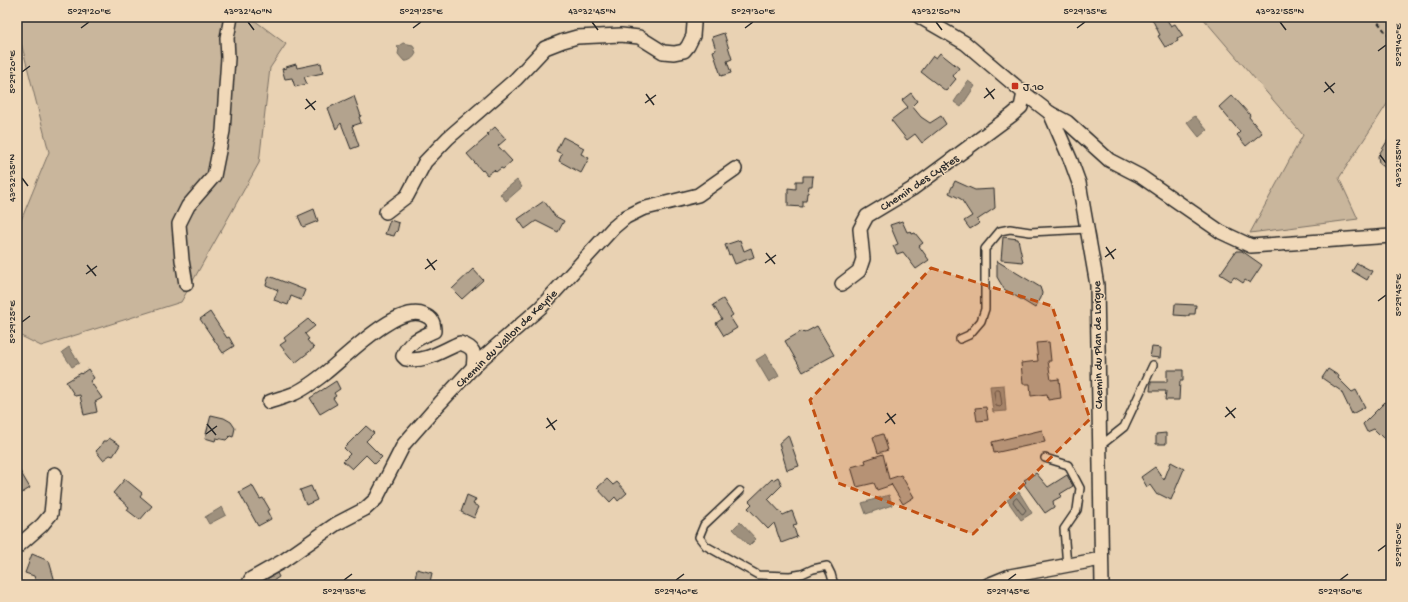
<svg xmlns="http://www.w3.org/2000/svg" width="1408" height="602" font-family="'Gochi Hand',sans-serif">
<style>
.green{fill:#c9b69c;stroke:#7a7064}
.water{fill:#9e907d;stroke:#70685c}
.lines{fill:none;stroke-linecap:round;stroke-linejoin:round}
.shore{stroke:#59534c;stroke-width:1}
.building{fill:#b3a38e;stroke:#2b2b2b}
.lane-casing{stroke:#2b2b2b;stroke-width:10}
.street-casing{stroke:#2b2b2b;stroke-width:16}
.path{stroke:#2b2b2b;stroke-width:2;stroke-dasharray:4 3;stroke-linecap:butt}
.lane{stroke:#f1d9b9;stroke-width:7}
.street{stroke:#f1d9b9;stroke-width:13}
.marked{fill:#c25012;fill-opacity:0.2;stroke:#c25012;stroke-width:3;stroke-dasharray:8 5;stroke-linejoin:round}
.ticks{fill:none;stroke:#2b2b2b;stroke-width:1.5}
.poi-dot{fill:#c8321e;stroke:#f1d9b9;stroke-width:1.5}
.labels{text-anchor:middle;stroke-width:3;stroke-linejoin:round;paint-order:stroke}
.poi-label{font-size:12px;fill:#2b2b2b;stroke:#f1d9b9;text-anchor:start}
.street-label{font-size:12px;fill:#2b2b2b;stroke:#f1d9b9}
.neatline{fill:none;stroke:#2b2b2b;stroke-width:1.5}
.ticks-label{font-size:10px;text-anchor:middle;fill:#2b2b2b}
</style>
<rect width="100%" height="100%" fill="#e9d2b3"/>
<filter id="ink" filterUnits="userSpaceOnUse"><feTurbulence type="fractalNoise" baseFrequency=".025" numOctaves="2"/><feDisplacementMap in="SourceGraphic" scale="8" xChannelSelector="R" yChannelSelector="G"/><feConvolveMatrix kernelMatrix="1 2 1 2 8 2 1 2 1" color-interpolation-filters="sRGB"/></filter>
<g filter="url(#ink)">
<g class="green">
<path d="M17,17h233l36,27 -16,24 -11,95 -78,139 -140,44 -24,-12v-104l32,-78 -32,-125z"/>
<path d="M1202,17h189v85l-2,-1 -50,77 19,41 -108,14 53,-98z"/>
</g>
<g class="water">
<path d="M403,43l10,2 3,8c-2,5 -7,9 -12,8l-6,-7 1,-5 -2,-2z"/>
<path d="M968,81l7,5 -14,21 -7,-5z"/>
<path d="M1195,116l12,14 -8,7 -12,-15z"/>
<path d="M517,180l5,7 -16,14 -6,-7z"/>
<path d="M69,347l10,16 -7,4 -10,-15z"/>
<path d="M766,354l13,22 -10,6 -13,-22z"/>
<path d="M1004,385l2,26 -13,1 -3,-26z"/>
<path d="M1019,492l13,21 -11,7 -14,-20z"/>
<path d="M889,495l3,10 -26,9 -4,-11z"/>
<path d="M222,507l4,8 -17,9 -4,-7z"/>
<path d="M740,522l16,17 -7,7 -16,-17z"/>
</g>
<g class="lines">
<g class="shore">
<path d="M996,390h3l1,1 2,14 -2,2 -4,-1 -2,-14z"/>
<path d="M1017,498l9,12 -3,4 -2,-1 -8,-11 1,-2z"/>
</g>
</g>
<g class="building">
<path d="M1151,17h14l6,9 4,-2 8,12 -6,3 1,2 -13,6 -7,-11 2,-1z"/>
<path d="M724,33l8,26 -5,2 4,12 -10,3 -8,-25 3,-1 -4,-13z"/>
<path d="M940,53l19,15 -6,8 3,3 -10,12 -25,-19 12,-16 3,2z"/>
<path d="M321,63l2,10 -19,4 3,7 -12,3 -3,-9 -7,1 -3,-10 4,-1v-1l10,-3 1,4z"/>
<path d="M911,93l6,8 -5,5 9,11 9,6 11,-7 5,8 -24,19 -7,-9 -8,6 -16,-20 17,-13 -6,-7z"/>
<path d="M1232,95l18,20 -1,2 13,16 -16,13 -9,-11 3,-3 -21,-25z"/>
<path d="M354,96l7,20 -2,1 2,6 -9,3 7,20 -8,3 -10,-26 -5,6 -8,-21z"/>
<path d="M495,127l11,12 -8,7 14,15 -9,8 -2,-1 -5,4 -2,-2 -7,5 -4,-5 -1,1 -15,-17 22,-19 -2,-1z"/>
<path d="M1391,135v37l-12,-9 -1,-7z"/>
<path d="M563,137l21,11 -3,6 8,4 -8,15 -22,-12 3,-7 -6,-3z"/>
<path d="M803,176h10l-1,10h-3l-1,7h-1l-1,8h-3v6l-15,-1v-18l8,1v-8h7z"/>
<path d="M955,181l20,9 19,-1 1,19 -18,12 3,3 -10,6 -6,-8 8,-5 -11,-17 -12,-6z"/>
<path d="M544,201l11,15 9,5 -6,11 -22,-11 -11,8 -7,-10z"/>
<path d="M314,209l4,12 -15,6 -5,-11z"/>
<path d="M390,220l9,3 -2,9 -1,-1 -2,5 -9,-2z"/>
<path d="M902,221l5,11 4,-1 1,3 3,-1 8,10 -4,3 10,14 -13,9 -13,-17 -6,2 -4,-8 5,-2 -8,-19z"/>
<path d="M1003,237l15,2 5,23 -22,-2z"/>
<path d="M740,240l4,11 7,-3 3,9 -19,7 -4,-10 -2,1 -4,-10z"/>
<path d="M1236,251h6l20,14 -12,18 -5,-3 -2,3 -9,-6 -3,4 -11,-7z"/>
<path d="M997,261l43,26 2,6 -1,5 -6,10 -31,-19 -7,-12z"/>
<path d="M1357,263l15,8 -5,9 -15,-9z"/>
<path d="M473,269l10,11 -21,19 -10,-10z"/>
<path d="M269,276l36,14 -4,10 -10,-4 -3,9 -14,-5 4,-10 -12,-5z"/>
<path d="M723,299l10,16 -3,2 7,11 -13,8 -8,-13 6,-4 -9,-14z"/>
<path d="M1175,304l21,1 -1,9h-6v2l-15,-1z"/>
<path d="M210,312l17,26 2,-1 5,9 -11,7 -23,-34z"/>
<path d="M308,319l7,7 -10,8 4,5 -2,1 7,8 -19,15 -15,-18 6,-4 -2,-3z"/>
<path d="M817,326l17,29 -31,17 -18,-31 17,-10 2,2z"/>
<path d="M1049,342l2,19h-3l3,19 8,-1 2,19 -13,2 -1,-6 -16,2 -1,-12h-7l-2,-21 17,-2 -2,-18z"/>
<path d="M1152,347l9,1 -1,10 -10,-1z"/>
<path d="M88,369l6,9 -4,3 12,17 -7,4 2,10 -13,3 -4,-20 -5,1 -9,-14 15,-9v1z"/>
<path d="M1328,369l11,7 -1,2 14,14 4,-2 9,17 -13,7 -11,-23 -19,-13z"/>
<path d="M1167,370h16v11h-3l-1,19h-14l1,-9h-16l1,-9h16z"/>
<path d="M336,381l4,8 -6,4 2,3 -3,2 4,6 -17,10 -10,-16z"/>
<path d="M1391,396v38l-6,6 -11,-11 -7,3 -4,-8z"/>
<path d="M986,407l2,13 -11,1 -2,-13z"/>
<path d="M211,415l13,3 7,4 4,6 -2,9 -3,-1 -4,4 -10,-2 -1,3 -10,-3z"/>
<path d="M366,426l8,7 -8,8 16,16 -7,7 -9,-9 -14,14 -9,-8 7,-7 -6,-6z"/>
<path d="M1042,430l3,12 -51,11 -2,-11z"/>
<path d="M1166,433v11h-10v-10z"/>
<path d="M883,434l5,16 -10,3 -5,-16z"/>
<path d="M788,435l11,31 -12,4 -8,-27z"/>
<path d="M109,438l11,7 -7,11 -3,-1 -7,5 -7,-9 4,-4 3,-6h4z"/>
<path d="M883,454l6,25 12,-4 13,22 -11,7 -12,-20 1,1 -15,5 -3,-7 -17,4 -6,-20 15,-4 -1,-3z"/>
<path d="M1171,462l13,7 -13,31 -12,-6 -2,1 -7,-10 -3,2 -6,-10 14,-10 9,13z"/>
<path d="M17,466l13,22 -13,8z"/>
<path d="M1036,473l12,14 19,-12 6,11 -13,8 2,2 -9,5 1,6 -9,6 -21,-29 2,-2 -2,-2z"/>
<path d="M778,477l4,8 -14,14 15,16 9,-4 5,13 -4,1 4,12 -16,6 -7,-20 -6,6 -20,-21 4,-4 -3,-3 23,-22 1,1z"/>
<path d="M125,479l17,14 -2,3 12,10 -12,14 -13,-10 2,-3 -16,-14z"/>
<path d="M607,479l6,6 4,-3 10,11 -9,8 -3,-4 -5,5 -13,-14z"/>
<path d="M252,485l8,14 3,-1 7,12 -3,1 4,8 -13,7 -19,-34z"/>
<path d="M311,486l6,14 -11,5 -6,-15z"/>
<path d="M467,495l9,4 -3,5 6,3 -5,11 -13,-6z"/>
<path d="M32,554l17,7 7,24h-19l-3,-9 -9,-3z"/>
<path d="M417,569l15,4 -2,9 -15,-3z"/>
<path d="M277,573l2,4 -12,8h-10z"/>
</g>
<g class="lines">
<g class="lane-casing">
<g id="lane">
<path d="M960,339l9,-4 12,-14 4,-12v-60l15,-18 10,-2 20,3 58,-3"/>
<path d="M1100,446l24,-19 29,-62"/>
<path d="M1045,458l23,7 12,23 -3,22 -13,19 3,37"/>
<path d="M740,491l-36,34 -5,12 7,9 52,29 32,1 12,-2 11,-5 14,-3 4,8 3,11"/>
</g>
</g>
<g class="street-casing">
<g id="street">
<path d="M920,17l45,26 59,50 26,20 17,9 42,38 31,16 81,56 30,14 140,-10"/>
<path d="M1050,113l21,48 8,22 18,102 5,300"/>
<path d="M386,212l21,-16 18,-34 23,-24 68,-59 29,-31 18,-7 14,-4 44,-2 18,2 24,15 11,1 10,-2 4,-5 5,-10 1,-12 -1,-7"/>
<path d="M186,284l-4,-24 -3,-36 9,-18 26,-30 9,-45 5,-73 -1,-20 4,-21"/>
<path d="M842,284l17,-13 4,-12 -3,-30 7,-13 45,-27 100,-74 9,-8 3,-14"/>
<path d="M269,402c8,-3 16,-5 24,-8 10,-4 22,-13 31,-20 21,-16 73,-71 100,-59 8,3 10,7 10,16 -13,6 -26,11 -31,25l3,3c19,4 37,-9 54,-16 15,5 15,9 13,25"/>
<path d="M17,547l25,-22 9,-11 4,-40"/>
<path d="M248,585l3,-6 32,-18 53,-37 29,-15 11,-10 28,-55 36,-41 38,-41 63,-55 72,-79 13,-11 16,-8 56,-14 37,-26"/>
<path d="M988,585l22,-9 91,-17"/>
</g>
</g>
<path class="path" d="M1374,17l17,22"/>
<use href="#lane" class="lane"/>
<use href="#street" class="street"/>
</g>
</g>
<path class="marked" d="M931,268l121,38 38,113 -117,115 -135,-51 -28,-83z"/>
<path class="ticks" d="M248,22l6,8M592,22l6,8M936,22l6,8M1280,22l6,8M81,28l8,-6M413,28l8,-6M745,28l8,-6M1077,28l8,-6M1378,51l8,-6M22,72l8,-6M1325,82l9,11M986,88l8,11M1324,92l11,-9M646,94l8,11M984,98l11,-9M306,99l9,11M645,103l11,-8M305,109l11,-8M1380,155l6,8M22,178l6,8M1106,247l8,12M766,253l9,11M1105,257l11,-8M427,259l8,11M765,263l11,-8M87,265l9,11M425,269l12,-9M86,274l11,-8M1378,301l8,-6M22,322l8,-6M1226,407l9,11M887,413l8,11M1225,417l11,-9M547,418l8,12M885,423l11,-9M207,424l9,11M546,428l11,-8M206,434l11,-8M1378,551l8,-6M344,580l8,-6M676,580l8,-6M1008,580l8,-6M1340,580l8,-6"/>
<rect class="poi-dot" x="1011" y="82" width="8" height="8" rx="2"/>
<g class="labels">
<g class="poi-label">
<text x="1023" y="90">J 10</text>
</g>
<g class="street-label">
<text transform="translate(919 182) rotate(-34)" y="4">Chemin des Cystes</text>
<text transform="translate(506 338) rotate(-44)" y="4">Chemin du Vallon de Keyrie</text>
<text transform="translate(1097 345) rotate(-91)" y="4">Chemin du Plan de Lorgue</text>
</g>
</g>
<rect width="1408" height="602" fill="none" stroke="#f1d9b9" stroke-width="44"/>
<rect x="22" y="22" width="1364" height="558" class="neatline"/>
<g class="ticks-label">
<text x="89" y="14">5°29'20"E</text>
<text x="248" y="14">43°32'40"N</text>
<text x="421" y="14">5°29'25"E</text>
<text x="592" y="14">43°32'45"N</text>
<text x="753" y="14">5°29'30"E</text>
<text x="936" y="14">43°32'50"N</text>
<text x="1085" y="14">5°29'35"E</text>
<text x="1280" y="14">43°32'55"N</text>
<text transform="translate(1397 45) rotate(-90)" y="4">5°29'40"E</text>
<text transform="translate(11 72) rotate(-90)" y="4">5°29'20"E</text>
<text transform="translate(1397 163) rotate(-90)" y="4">43°32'55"N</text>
<text transform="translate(11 178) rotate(-90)" y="4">43°32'35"N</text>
<text transform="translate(1397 295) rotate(-90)" y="4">5°29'45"E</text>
<text transform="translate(11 322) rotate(-90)" y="4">5°29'25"E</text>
<text transform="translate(1397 545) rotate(-90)" y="4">5°29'50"E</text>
<text x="344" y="594">5°29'35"E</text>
<text x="676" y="594">5°29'40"E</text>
<text x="1008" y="594">5°29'45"E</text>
<text x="1340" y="594">5°29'50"E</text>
</g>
</svg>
